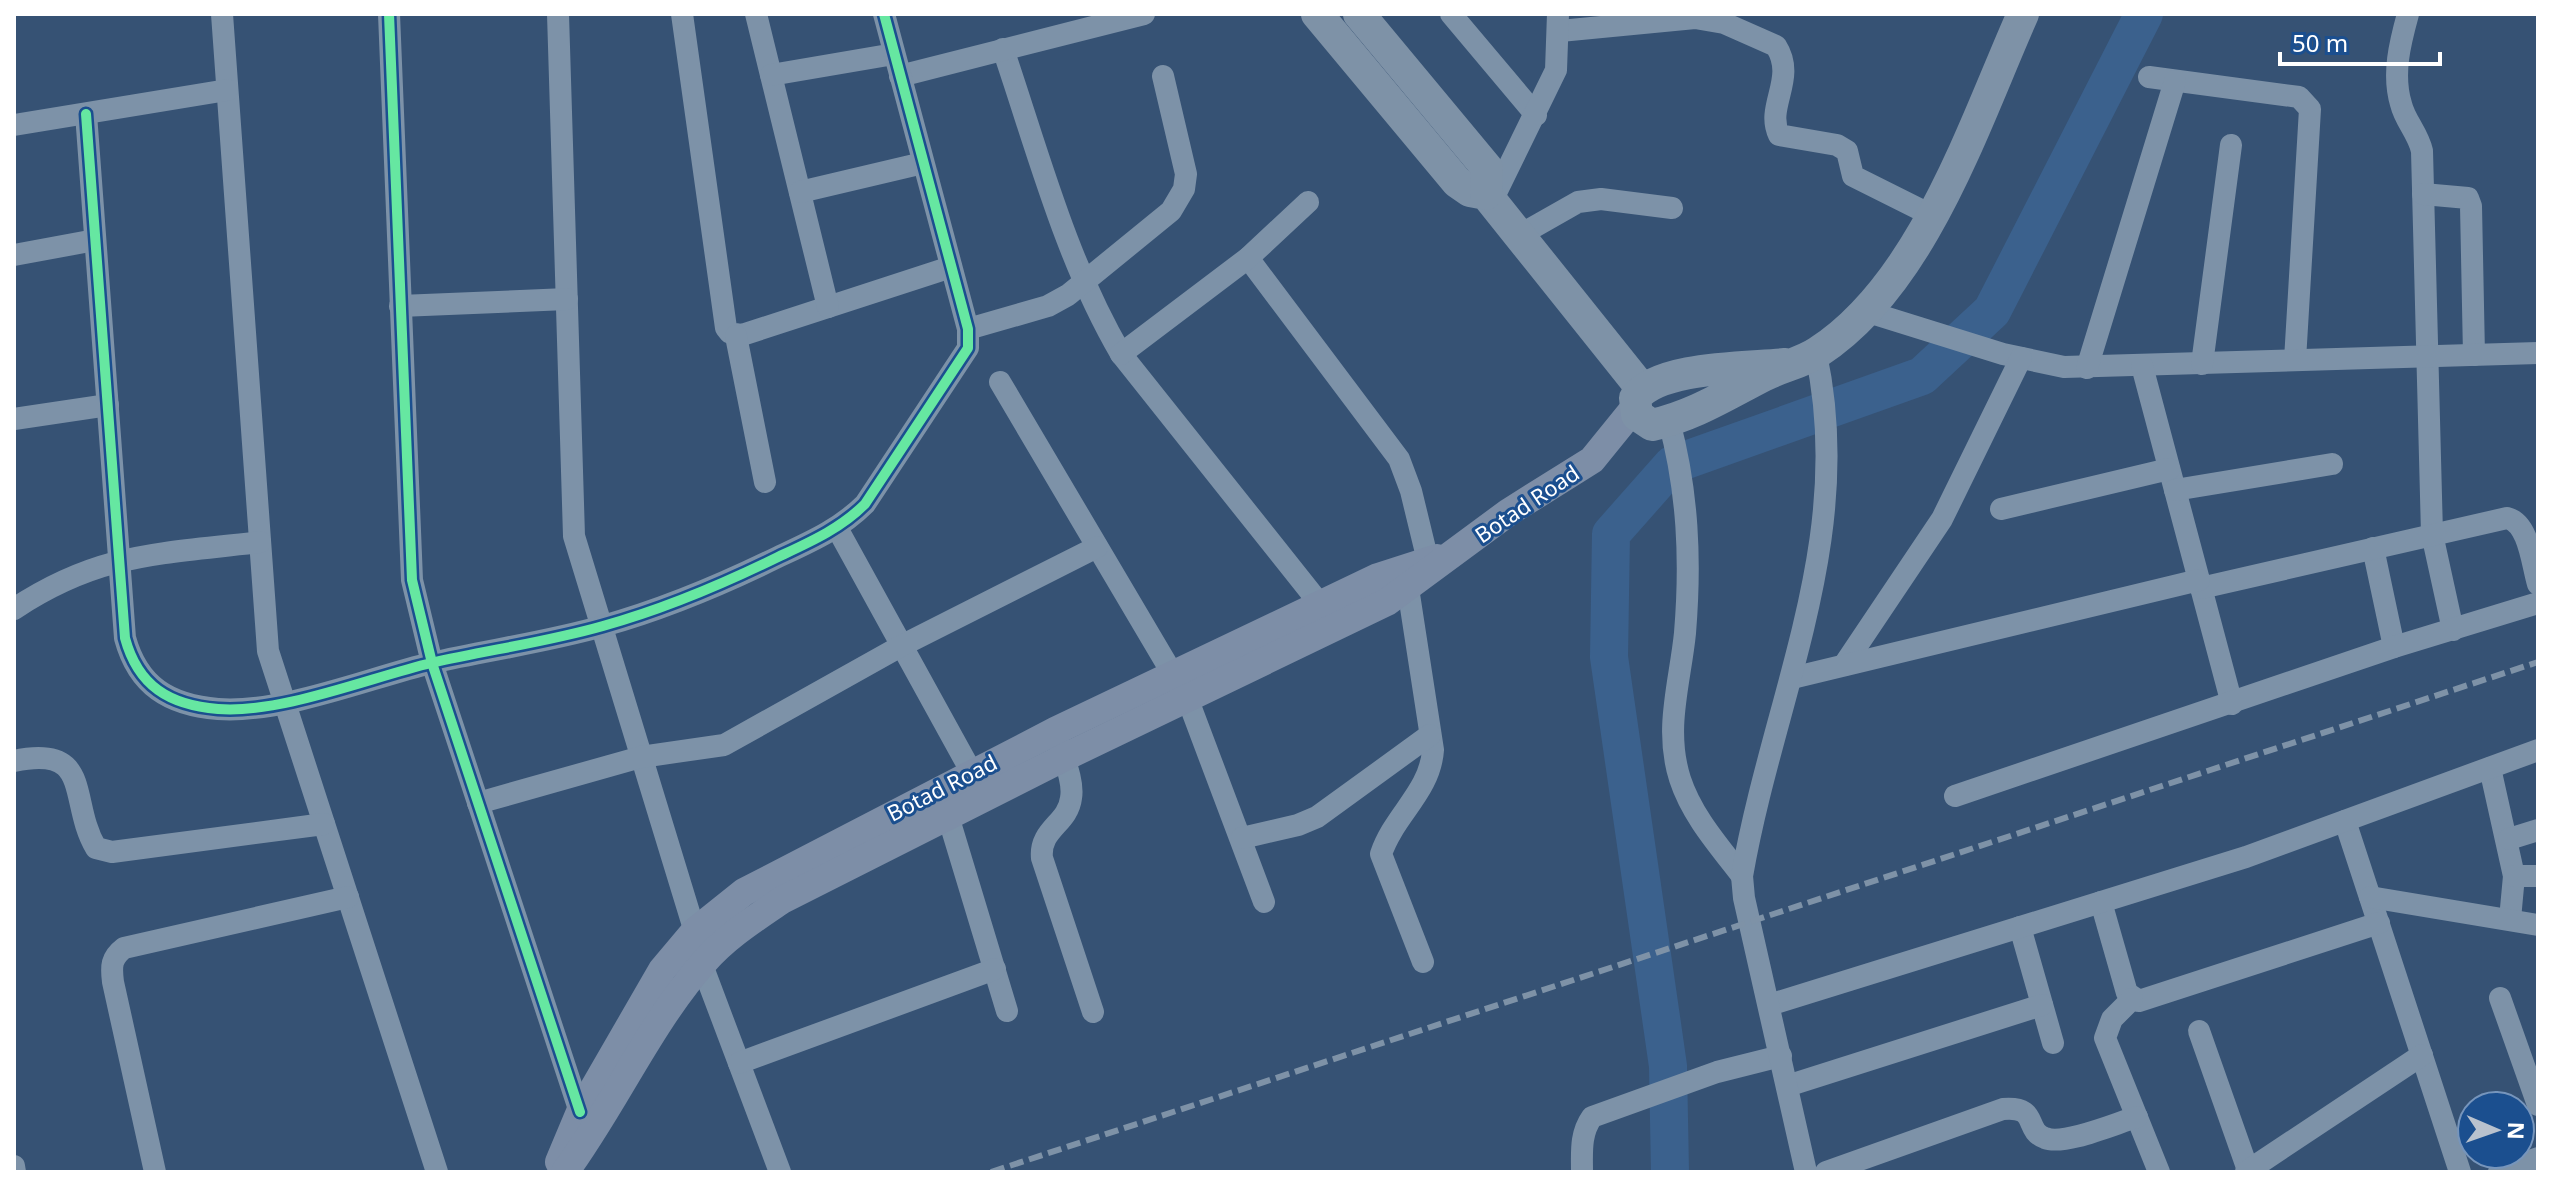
<svg xmlns="http://www.w3.org/2000/svg" width="2552" height="1186" font-family="'Noto Sans',sans-serif">
<style>
.lines{fill:none;stroke-linecap:round;stroke-linejoin:round}
.river{stroke:#3b618d;stroke-width:38}
.minor{stroke:#7d92a8;stroke-width:22}
.major{stroke:#7d8ea7;stroke-width:28}
.highway{stroke:#7e92a7;stroke-width:32}
.rail{stroke:#7e92a7;stroke-width:6;stroke-dasharray:14 6;stroke-linecap:butt}
.cycleway-casing{stroke:#1b4f8f;stroke-width:15}
.cycleway{stroke:#66e7a1;stroke-width:10}
.labels{text-anchor:middle;stroke-width:6;stroke-linejoin:round;paint-order:stroke}
.street-label{font-size:22px;fill:#fff;stroke:#1b4f8f}
</style>
<rect width="100%" height="100%" fill="#365274"/>
<g class="lines">
<path class="river" d="M1670,1172l-2,-106 -59,-409 2,-123 61,-69 250,-89 70,-65 152,-297"/>
<g class="minor">
<path d="M222,14l46,637 169,521"/>
<path d="M389,14l23,566 20,83 148,449"/>
<path d="M558,14l16,522 125,409"/>
<path d="M682,14l44,314 4,5 12,2 209,-68"/>
<path d="M756,14l72,293"/>
<path d="M1451,14l85,101"/>
<path d="M2408,14c-8,29 -16,60 -7,90 4,17 17,29 21,47l10,383 21,96"/>
<path d="M1560,31l135,-13 29,5 52,23c21,33 -11,60 3,89l58,10 10,6 6,25 78,39"/>
<path d="M1003,49c35,103 63,211 118,305l199,250"/>
<path d="M771,75l123,-21"/>
<path d="M900,76l244,-62"/>
<path d="M2149,77l150,20 11,12 -15,251"/>
<path d="M86,114l39,524c13,48 44,67 93,71 62,5 151,-31 213,-46 57,-13 116,-21 172,-37 61,-17 118,-41 175,-69 32,-15 62,-28 87,-53l103,-156v-19l-84,-315"/>
<path d="M14,125l213,-35"/>
<path d="M800,192l123,-29"/>
<path d="M2423,194l45,4 3,8 3,149"/>
<path d="M1492,201l64,-131 2,-56"/>
<path d="M1520,235l58,-33 23,-3 71,9"/>
<path d="M14,255l81,-15"/>
<path d="M1248,258l151,201 12,32 17,70"/>
<path d="M400,306l167,-7"/>
<path d="M1865,311l138,43 61,13 474,-14"/>
<path d="M968,329l80,-23 20,-11 103,-84 13,-22 2,-15 -23,-98"/>
<path d="M736,336l29,146"/>
<path d="M1121,354l127,-96 60,-56"/>
<path d="M2202,364l29,-219"/>
<path d="M2142,366l90,338"/>
<path d="M2087,368l88,-287"/>
<path d="M1000,382l188,318 76,202"/>
<path d="M14,419l94,-14"/>
<path d="M1669,421c19,71 22,139 16,212 -5,50 -21,96 -5,146 12,37 39,67 62,97"/>
<path d="M2175,490l157,-26"/>
<path d="M2001,509l168,-40"/>
<path d="M837,528l135,245"/>
<path d="M2373,548l21,99"/>
<path d="M1408,588l25,162c-3,42 -39,65 -52,104l42,108"/>
<path d="M2201,588l306,-70c22,5 25,46 31,66"/>
<path d="M14,609c86,-57 147,-55 246,-67"/>
<path d="M1844,665l98,-146 79,-161"/>
<path d="M1792,678l407,-98"/>
<path d="M1059,743c5,16 15,39 12,55 -3,26 -32,31 -29,60l51,154"/>
<path d="M14,761c80,-17 54,40 82,87l16,4 212,-28"/>
<path d="M2490,768l24,108 -4,43"/>
<path d="M1955,796l439,-149 144,-44"/>
<path d="M478,803l163,-46 83,-12 177,-99 196,-99"/>
<path d="M948,816l59,195"/>
<path d="M2345,821l115,351"/>
<path d="M1242,838l56,-13 19,-8 113,-82"/>
<path d="M2509,839l29,-9"/>
<path d="M2514,876h24"/>
<path d="M2370,897l168,28"/>
<path d="M2101,902l26,91 12,8 240,-78"/>
<path d="M2020,927l33,116"/>
<path d="M702,965l78,207"/>
<path d="M2500,998l38,107"/>
<path d="M2132,999l-20,20 -7,19 54,134"/>
<path d="M1769,1005l477,-148 292,-107"/>
<path d="M2199,1031l49,139"/>
<path d="M739,1063l256,-94"/>
<path d="M1787,1086l255,-81"/>
<path d="M14,1166l1,6"/>
<path d="M155,1172l-42,-190c-2,-16 -2,-24 11,-34l224,-51"/>
<path d="M1582,1172c0,-20 -2,-38 10,-55l125,-45 64,-16"/>
<path d="M1806,1172l-62,-274 -2,-22c31,-178 114,-337 74,-522"/>
<path d="M1826,1172l177,-63c37,-3 20,21 42,29 19,8 71,-15 92,-21"/>
<path d="M2246,1172l176,-117"/>
<path d="M2499,1172l39,-14"/>
</g>
<g class="major">
<path d="M559,1162l21,-50 82,-142 32,-38 50,-40 311,-161 323,-154 59,-19"/>
<path d="M565,1172c50,-68 84,-148 140,-211 22,-25 51,-43 77,-61l281,-142 324,-156 122,-90 83,-52 43,-53"/>
</g>
<g class="highway">
<path d="M1317,14l140,168 13,9 16,3 156,195"/>
<path d="M1359,14l128,154 -1,26"/>
<path d="M1785,364c-39,4 -126,2 -150,34l2,17 15,10c41,-9 74,-30 111,-49 17,-9 39,-13 55,-24 105,-68 156,-228 205,-338"/>
</g>
<path class="rail" d="M991,1172l1547,-510"/>
<g class="cycleway-casing">
<g id="cycleway">
<path d="M389,14l23,566 20,83 148,449"/>
<path d="M86,114l39,524c13,48 44,67 93,71 62,5 151,-31 213,-46 57,-13 116,-21 172,-37 61,-17 118,-41 175,-69 32,-15 62,-28 87,-53l103,-156v-19l-84,-315"/>
</g>
</g>
<use href="#cycleway" class="cycleway"/>
</g>
<g class="labels">
<g class="street-label">
<text transform="translate(1527 504) rotate(-34)" y="8">Botad Road</text>
<text transform="translate(942 788) rotate(-27)" y="8">Botad Road</text>
</g>
</g>
<rect width="2552" height="1186" fill="none" stroke="#ffffff" stroke-width="32"/>
<g transform="translate(2496 1130) rotate(92)"><circle r="38" fill="#1b4f8f" stroke="#7695bc" stroke-width="2"/>
<path d="M0-6L14 30L0 20L-14 30Z" fill="#b9c2ce"/>
<text y="-12" font-size="22" font-weight="bold" text-anchor="middle" fill="#ffffff">N</text>
</g>
<path d="M2280 52v12h160v-12" fill="none" stroke="#ffffff" stroke-width="4"/>
<text x="2292" y="52" font-size="24" fill="#ffffff" stroke="#1b4f8f" stroke-width="6" paint-order="stroke">50 m</text>
</svg>
